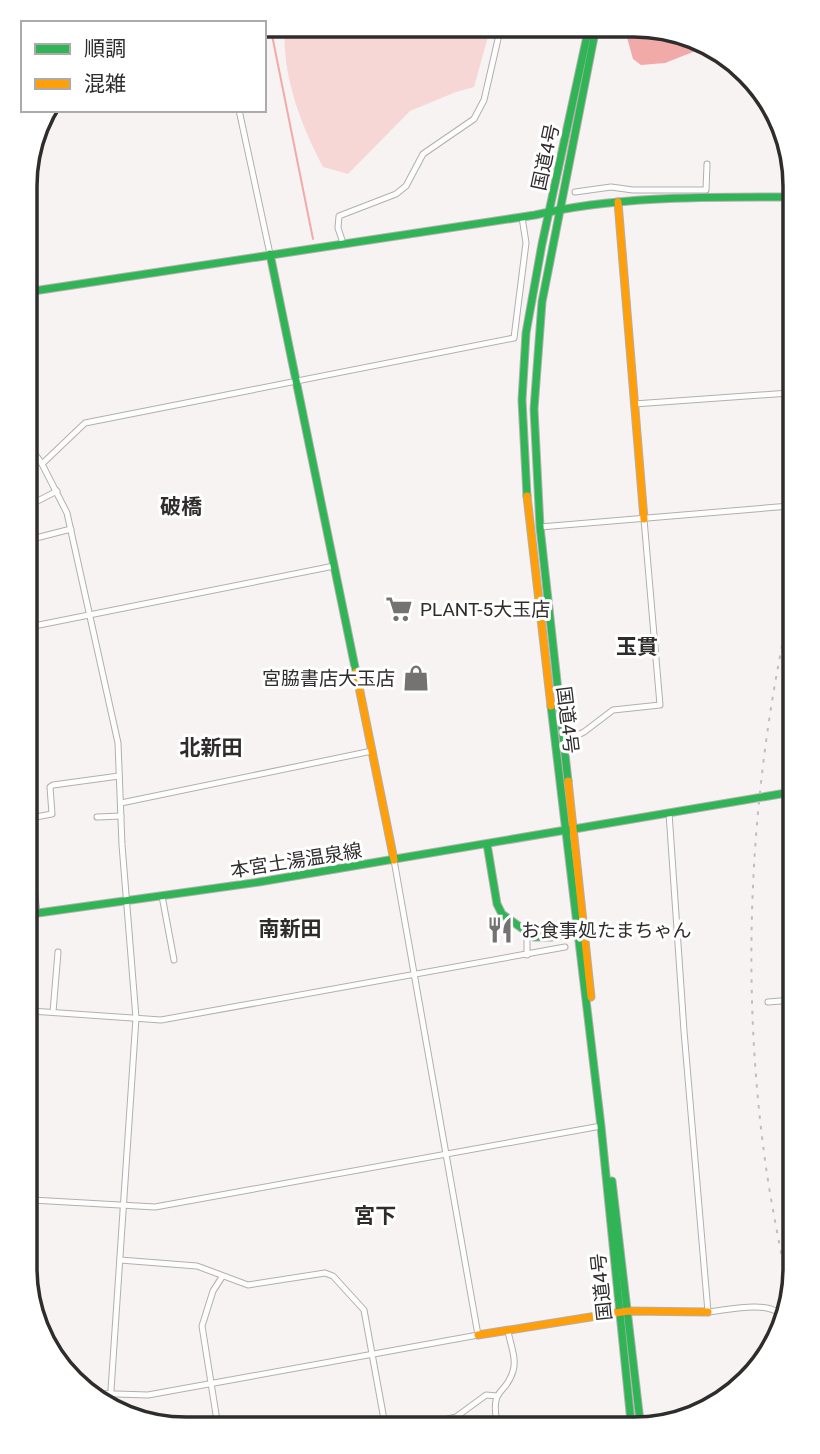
<svg xmlns="http://www.w3.org/2000/svg" width="820" height="1454" font-family="Roboto,'Noto Sans JP',sans-serif">
<style>
.green{fill:#f7d7d5}
.water{fill:#f2aaa8}
.lines{fill:none;stroke-linecap:round;stroke-linejoin:round}
.stream{stroke:#f2aaa8;stroke-width:2}
.street-casing{stroke:#b3afaf;stroke-width:7}
.fast-casing{stroke:#b3afaf;stroke-width:9}
.slow-casing{stroke:#b3afaf;stroke-width:9}
.street{stroke:#fefdfd;stroke-width:5}
.fast{stroke:#30b455;stroke-width:7}
.slow{stroke:#ff9f0a;stroke-width:7}
.rail{stroke:#bfbdbd;stroke-width:2;stroke-dasharray:3.5 7;stroke-linecap:butt}
.labels{text-anchor:middle;stroke-width:6;stroke-linejoin:round;paint-order:stroke}
.street-label{font-size:19px;fill:#2f2c2c;stroke:#fff}
.poi-label{font-size:19px;fill:#2f2c2c;stroke:#fff;text-anchor:start}
.neighbourhood-label{font-size:21px;font-weight:bold;fill:#2f2c2c;stroke:#fff}
.rim{fill:none;stroke:#2f2c2c;stroke-width:3.5}
</style>
<rect width="100%" height="100%" fill="#f8f3f3"/>
<path class="green" d="M285,25l206,1 -17,61 -18,5 -46,19 -62,63 -25,-7c-22,-42 -42,-93 -38,-142z"/>
<path class="water" d="M624,27l41,1 32,15 1,7 -33,13 -24,2 -8,-6z"/>
<g class="lines">
<path class="stream" d="M270,25l43,214"/>
<g class="street-casing">
<g id="street">
<path d="M239,110l31,144"/>
<path d="M575,192l36,-5 22,3h73l1,-26"/>
<path d="M343,243l-5,-15 1,-12 57,-22 10,-8 17,-32 51,-35 10,-19 17,-74"/>
<path d="M634,404l155,-11"/>
<path d="M28,444l14,20 25,49 51,230 4,102 14,173 -26,387"/>
<path d="M42,464l43,-41 429,-85 12,-95 -4,-26"/>
<path d="M28,506l29,-15"/>
<path d="M540,527l250,-21"/>
<path d="M28,540l43,-11"/>
<path d="M29,627l305,-61"/>
<path d="M563,742l21,-10 29,-22 47,-5 -16,-186"/>
<path d="M121,803l251,-52"/>
<path d="M669,813l15,218 24,281c21,-2 57,-12 74,3"/>
<path d="M97,817l24,-1"/>
<path d="M30,818l22,-4 -2,-27 3,-2 66,-9"/>
<path d="M34,888l3,25"/>
<path d="M162,896l12,64"/>
<path d="M527,955v-23"/>
<path d="M768,1002l25,-2"/>
<path d="M31,1011l130,9 404,-73"/>
<path d="M53,1012l5,-60"/>
<path d="M786,1192l8,-1"/>
<path d="M32,1200l123,7 446,-81"/>
<path d="M120,1260l77,6 51,19 77,-12 8,3 31,34 21,115"/>
<path d="M85,1393l63,2 330,-60 -84,-475"/>
<path d="M497,1423c-7,-37 9,-27 16,-52 4,-12 -3,-28 -5,-40"/>
<path d="M428,1424l28,-7 30,-22 11,1"/>
<path d="M218,1427l-16,-101 11,-35 9,-14"/>
</g>
</g>
<g class="fast-casing">
<g id="fast">
<path d="M270,254l86,418"/>
<path d="M27,292l508,-77c81,-19 169,-18 252,-18"/>
<path d="M527,496l-5,-96 4,-67 16,-89 47,-217"/>
<path d="M551,706l50,420 30,296"/>
<path d="M568,781l-28,-254 -6,-118 8,-107 54,-275"/>
<path d="M568,830l224,-38"/>
<path d="M487,844l10,60 5,10 32,23h17l26,-6"/>
<path d="M31,914l228,-32 307,-52"/>
<path d="M612,1181l28,240"/>
</g>
</g>
<g class="slow-casing">
<g id="slow">
<path d="M618,202l26,317"/>
<path d="M527,496l24,210"/>
<path d="M356,672l38,188"/>
<path d="M568,781l23,216"/>
<path d="M478,1335l150,-24 80,1"/>
</g>
</g>
<use href="#street" class="street"/>
<use href="#fast" class="fast"/>
<use href="#slow" class="slow"/>
<path class="rail" d="M789,1295c-8,-45 -18,-90 -24,-135 -25,-182 -15,-373 25,-552"/>
</g>
<defs>
<g id="supermarket-bare" transform="scale(2.1)"><path d="M-6-5.5h2.5l.6 2H6L4.5 2H-2.5L-4.4-4H-6ZM-1.5 3.2a1.3 1.3 0 1 0 .1 0ZM3 3.2a1.3 1.3 0 1 0 .1 0Z" fill="#757272" stroke="#fff" stroke-width="2.5" paint-order="stroke"/></g>
<g id="shop-bare" transform="scale(2.1)"><path d="M-5-2.5h2.3a2.7 3.5 0 0 1 5.4 0H5L5.5 6h-11ZM-1.5-2.5h3a1.5 2.3 0 0 0-3 0Z" fill="#757272" stroke="#fff" stroke-width="2.5" paint-order="stroke"/></g>
<g id="restaurant-bare" transform="scale(2.1)"><path d="M-5-6h1v4h1v-4h1v4h1v-4h1v5L-1.5 .5V6h-2V.5L-5-1ZM5-6V6H3V1.5H1.5Q1.5-4 5-6Z" fill="#757272" stroke="#fff" stroke-width="2.5" paint-order="stroke"/></g>
</defs>
<g fill-rule="evenodd">
<use href="#supermarket-bare" x="399" y="609"/>
<use href="#shop-bare" x="416" y="678"/>
<use href="#restaurant-bare" x="500" y="930"/>
</g>
<g class="labels">
<g class="street-label">
<text transform="translate(545 157) rotate(-78)" y="7">国道4号</text>
<text transform="translate(568 720) rotate(83)" y="7">国道4号</text>
<text transform="translate(296 860) rotate(-9)" y="7">本宮土湯温泉線</text>
<text transform="translate(601 1287) rotate(-96)" y="7">国道4号</text>
</g>
<g class="poi-label">
<text x="420" y="616">PLANT-5大玉店</text>
<text x="395" y="685" text-anchor="end">宮脇書店大玉店</text>
<text x="521" y="937">お食事処たまちゃん</text>
</g>
<g class="neighbourhood-label">
<text x="181" y="514">破橋</text>
<text x="637" y="654">玉貫</text>
<text x="211" y="755">北新田</text>
<text x="290" y="936">南新田</text>
<text x="375" y="1223">宮下</text>
</g>
</g>
<path d="M0 0H820V1454H0ZM186 37H634A149 149 0 0 1 783 186V1268A149 149 0 0 1 634 1417H186A149 149 0 0 1 37 1268V186A149 149 0 0 1 186 37Z" fill="#fff" fill-rule="evenodd"/>
<path class="rim" d="M186 37H634A149 149 0 0 1 783 186V1268A149 149 0 0 1 634 1417H186A149 149 0 0 1 37 1268V186A149 149 0 0 1 186 37Z"/>
<rect x="21" y="21" width="245" height="91" fill="#ffffff" stroke="#acabab" stroke-width="2"/>
<rect x="35" y="44" width="35" height="10" fill="#30b455" stroke="#acabab" stroke-width="2"/>
<text x="84" y="56" font-size="21" fill="#2f2c2c">順調</text>
<rect x="35" y="79" width="35" height="10" fill="#ff9f0a" stroke="#acabab" stroke-width="2"/>
<text x="84" y="91" font-size="21" fill="#2f2c2c">混雑</text>
</svg>
